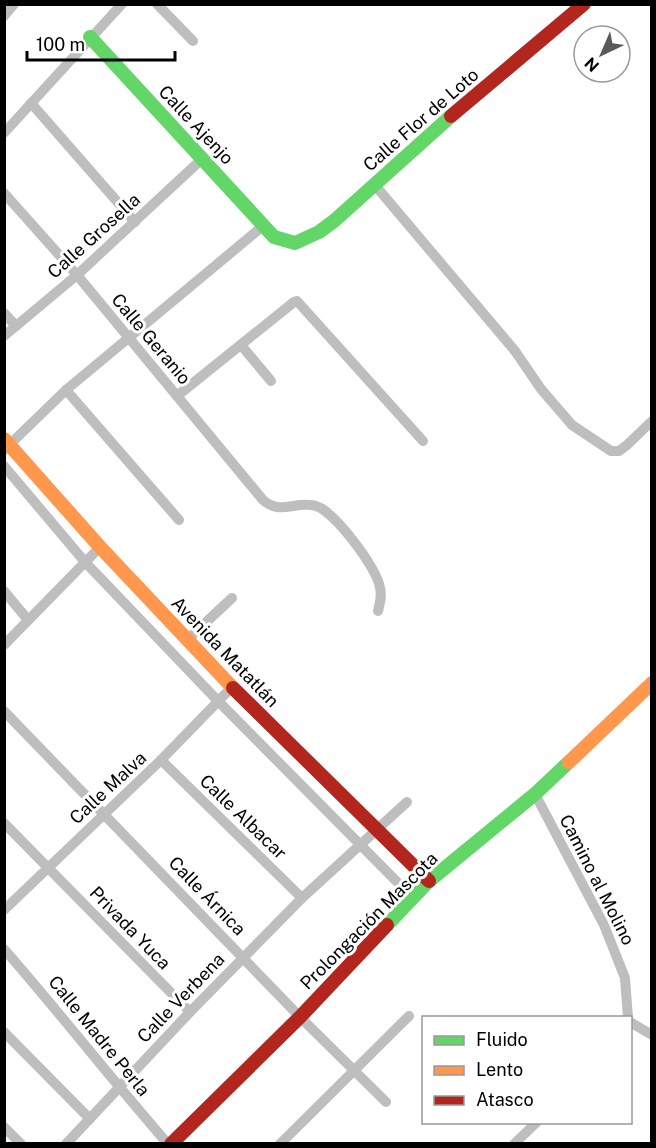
<svg xmlns="http://www.w3.org/2000/svg" width="656" height="1148" font-family="'Public Sans',sans-serif">
<style>
.lines{fill:none;stroke-linecap:round;stroke-linejoin:round}
.street{stroke:#bebebe;stroke-width:10}
.fast{stroke:#63d668;stroke-width:14}
.slow{stroke:#ff974d;stroke-width:14}
.jam{stroke:#b3261e;stroke-width:14}
.labels{text-anchor:middle;stroke-width:6;stroke-linejoin:round;paint-order:stroke}
.street-label{font-size:18px;fill:#000;stroke:#fff}
</style>
<rect width="100%" height="100%" fill="#fff"/>
<g class="lines">
<g class="street">
<path d="M157,4l36,37"/>
<path d="M4,16l10,-12"/>
<path d="M31,103l104,119"/>
<path d="M4,133l118,-129"/>
<path d="M374,184l141,167 26,38 31,36 39,26h8l8,-6 25,-24"/>
<path d="M4,193l73,82 186,225c18,16 33,0 53,6 18,5 62,63 64,82 2,8 0,15 -2,23"/>
<path d="M4,313l12,13"/>
<path d="M4,336l73,-61 126,-117"/>
<path d="M241,345l30,36"/>
<path d="M66,390l113,130"/>
<path d="M177,396l117,-94 3,-1 126,140"/>
<path d="M4,450l62,-60 197,-164"/>
<path d="M4,466l81,96 133,139 195,197"/>
<path d="M4,591l24,29"/>
<path d="M187,640l45,-42"/>
<path d="M4,645l96,-98"/>
<path d="M4,711l296,306 86,85"/>
<path d="M161,760l141,138"/>
<path d="M535,794l69,131 21,53 3,40"/>
<path d="M4,823l186,189"/>
<path d="M4,910l157,-150 71,-73"/>
<path d="M4,949c56,64 108,131 164,195"/>
<path d="M630,1022l22,13"/>
<path d="M4,1032l86,87"/>
<path d="M4,1127l17,17"/>
<path d="M66,1144l124,-132 112,-114 105,-96"/>
<path d="M280,1144l129,-128"/>
<path d="M514,1144l23,-22"/>
</g>
<g class="fast">
<path d="M90,37l184,200 21,6 24,-11 15,-11 117,-105"/>
<path d="M387,925l42,-44 106,-87 34,-32"/>
</g>
<g class="slow">
<path d="M4,439l96,108 133,141"/>
<path d="M569,762l83,-79"/>
</g>
<g class="jam">
<path d="M451,116l133,-112"/>
<path d="M233,688l196,193"/>
<path d="M171,1144l129,-127 87,-92"/>
</g>
</g>
<g class="labels">
<g class="street-label">
<text transform="translate(421 120) rotate(-41)" y="6">Calle Flor de Loto</text>
<text transform="translate(196 125) rotate(47)" y="6">Calle Ajenjo</text>
<text transform="translate(94 236) rotate(-42)" y="6">Calle Grosella</text>
<text transform="translate(151 339) rotate(50)" y="6">Calle Geranio</text>
<text transform="translate(225 652) rotate(46)" y="6">Avenida Matatlán</text>
<text transform="translate(108 788) rotate(-43)" y="6">Calle Malva</text>
<text transform="translate(243 817) rotate(44)" y="6">Calle Albacar</text>
<text transform="translate(597 880) rotate(63)" y="6">Camino al Molino</text>
<text transform="translate(207 896) rotate(46)" y="6">Calle Árnica</text>
<text transform="translate(369 921) rotate(-45)" y="6">Prolongación Mascota</text>
<text transform="translate(130 928) rotate(46)" y="6">Privada Yuca</text>
<text transform="translate(181 998) rotate(-46)" y="6">Calle Verbena</text>
<text transform="translate(99 1036) rotate(51)" y="6">Calle Madre Perla</text>
</g>
</g>
<rect width="656" height="1148" fill="none" stroke="#000000" stroke-width="12"/>
<rect x="422" y="1016" width="210" height="108" fill="#ffffff" stroke="#999999" stroke-width="1.5"/>
<rect x="434" y="1036" width="30" height="9" fill="#63d668" stroke="#999999" stroke-width="1.5"/>
<text x="476" y="1046" font-size="18" fill="#000000">Fluido</text>
<rect x="434" y="1066" width="30" height="9" fill="#ff974d" stroke="#999999" stroke-width="1.5"/>
<text x="476" y="1076" font-size="18" fill="#000000">Lento</text>
<rect x="434" y="1096" width="30" height="9" fill="#b3261e" stroke="#999999" stroke-width="1.5"/>
<text x="476" y="1106" font-size="18" fill="#000000">Atasco</text>
<g transform="translate(602 54) rotate(224)"><circle r="28" fill="#ffffff" stroke="#999999" stroke-width="1.5"/>
<path d="M0-4.5L10 22L0 15L-10 22Z" fill="#595959"/>
<text y="-9" font-size="16" font-weight="bold" text-anchor="middle" fill="#000000">N</text>
</g>
<path d="M27 51v9h148v-9" fill="none" stroke="#000000" stroke-width="3"/>
<text x="36" y="51" font-size="18" fill="#000000" stroke="#ffffff" stroke-width="4.5" paint-order="stroke">100 m</text>
</svg>
